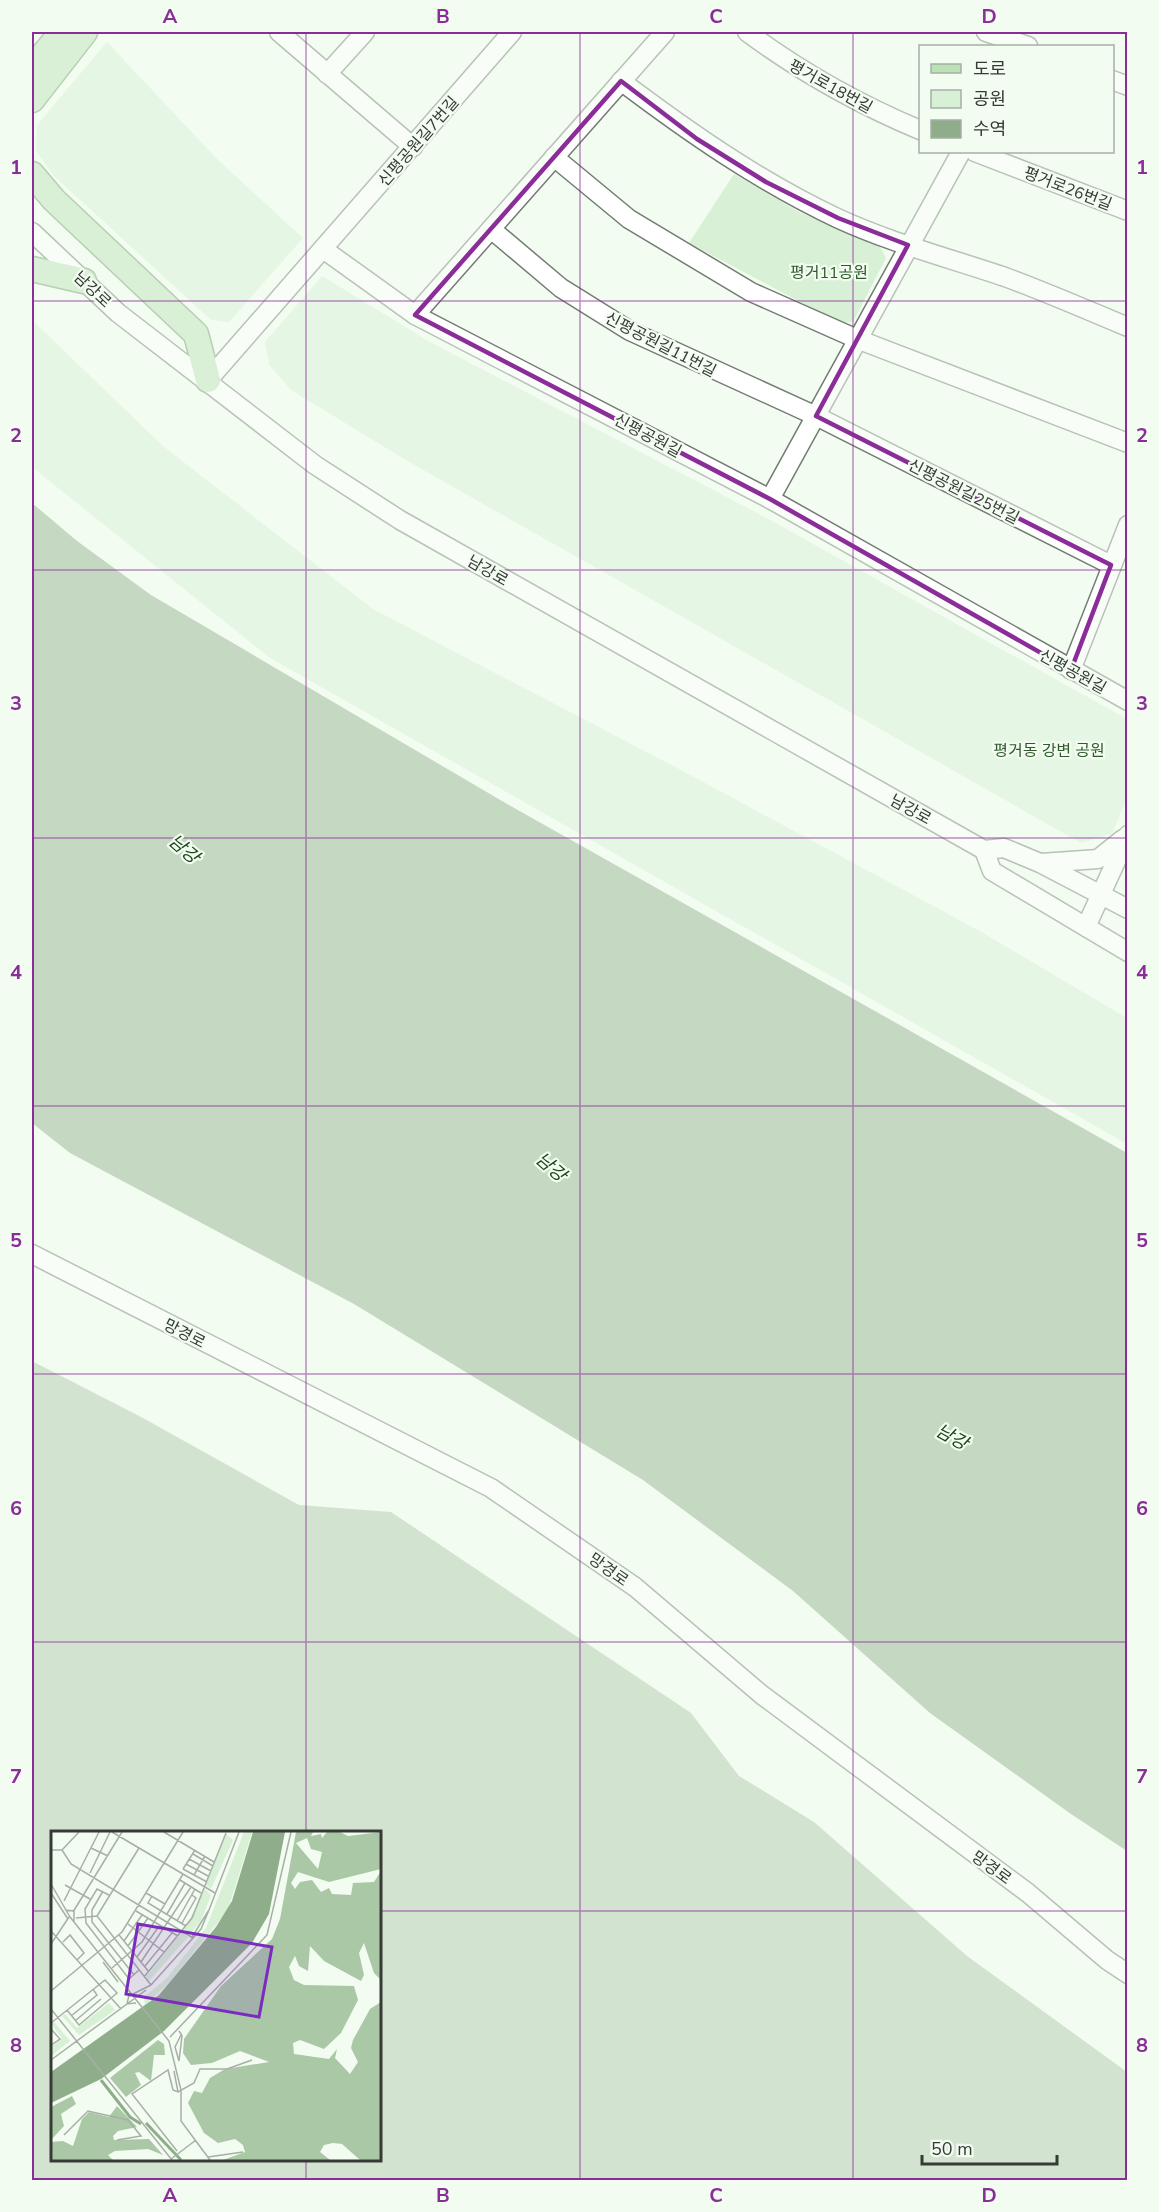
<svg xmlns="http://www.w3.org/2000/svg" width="1159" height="2212" font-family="'Nunito Sans','Noto Sans KR',sans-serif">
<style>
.green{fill:#d8f0d5}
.forest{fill:#aac8a6;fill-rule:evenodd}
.water{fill:#8fad8b}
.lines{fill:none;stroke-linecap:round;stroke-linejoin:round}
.minor-casing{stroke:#737c72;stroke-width:21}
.major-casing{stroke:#6e9b69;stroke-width:27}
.minor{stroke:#fff;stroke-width:18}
.major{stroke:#bae2b5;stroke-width:24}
.marked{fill:none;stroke:#8a2d98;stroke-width:4.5;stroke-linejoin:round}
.grid{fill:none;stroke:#8a2d98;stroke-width:1.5;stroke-opacity:0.55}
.labels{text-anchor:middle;stroke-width:4.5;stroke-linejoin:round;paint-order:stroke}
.street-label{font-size:16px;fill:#373b36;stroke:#f2fcf1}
.park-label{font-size:16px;fill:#2f5a2b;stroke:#f2fcf1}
.water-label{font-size:18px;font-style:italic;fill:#1d4719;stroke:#f2fcf1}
.inset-river{fill:none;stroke:#8fad8b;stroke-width:3}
.inset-road{fill:none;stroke:#a7afa6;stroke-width:1.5}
.view{fill:#7b2cbf;fill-opacity:0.15;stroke:#7b2cbf;stroke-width:3}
.inset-edge{fill:none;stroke:#373b36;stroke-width:3}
.neatline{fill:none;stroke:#8a2d98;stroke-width:2}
.grid-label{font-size:20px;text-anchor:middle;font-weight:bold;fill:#8a2d98}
</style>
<rect width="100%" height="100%" fill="#f2fcf1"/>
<g class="green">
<path d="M107,42l111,118 85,78 -74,84 -18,-2 -157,-144 -18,-25 1,-26z"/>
<path d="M734,174l65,38 81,35 6,11 -33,64 -13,1 -151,-80z"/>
<path d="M322,276l108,66 333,174 364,203v80l-15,35 -31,9 -677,-384 -113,-69 -22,-25 -4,-23z"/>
<path d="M32,320l131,126 210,163 304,159 301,162 149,88v126l-857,-486 -238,-191z"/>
</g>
<path class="forest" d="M32,1361l111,57 156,87 92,7 300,201 48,63 75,46 153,134 160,116v108h-1095zM52,1832h328v328h-328z"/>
<path class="water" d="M32,503l45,38 74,54 351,206 625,352v698l-56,-37 -141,-101 -137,-122 -150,-111 -289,-176 -284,-151 -38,-30z"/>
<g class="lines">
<g class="minor-casing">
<g id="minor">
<path d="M279,32l134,115"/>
<path d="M747,32c54,40 111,72 173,98"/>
<path d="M986,32l42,14"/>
<path d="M327,74l38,-42"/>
<path d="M1112,80l16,6"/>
<path d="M621,81c69,52 138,100 216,137 54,25 112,40 168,59 41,15 82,33 123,50"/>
<path d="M975,152l153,59"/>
<path d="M554,157l75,62 122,73 106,47 271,104"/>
<path d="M491,229l70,59 69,43 186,85 295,149"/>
<path d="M32,232l86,81 197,152 85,55 584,330 20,-2 36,15 88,46"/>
<path d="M323,249l92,66 355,184 358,202"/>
<path d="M415,315l250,-283"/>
<path d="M208,380l304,-348"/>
<path d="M770,499l191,-347"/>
<path d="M1071,670l57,-145"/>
<path d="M984,850l8,21 136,81"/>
<path d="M1041,863l57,-4 25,-20"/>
<path d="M1086,927l42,-92"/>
<path d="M32,1254l459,234 144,99 127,108 266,198 79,67 21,14"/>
</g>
</g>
<g class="major-casing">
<g id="major">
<path d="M32,68l30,-36"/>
<path d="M32,100l53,-68"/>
<path d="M32,174l22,26 142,134 12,46"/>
<path d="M32,269l52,12"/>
</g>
</g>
<use href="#minor" class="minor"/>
<use href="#major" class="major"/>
</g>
<path d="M0 0H1159V2212H0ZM621,81l76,58 69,43 72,36 70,27 -92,171 295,149 -40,105 -301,-171 -355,-184z" fill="#f2fcf1" fill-opacity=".55" fill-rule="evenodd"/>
<path class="marked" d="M621,81l76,58 69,43 72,36 70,27 -92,171 295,149 -40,105 -301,-171 -355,-184z"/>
<path class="grid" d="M306,32v1800M580,32v2148M853,32v2148M32,301h1096M32,570h1096M32,838h1096M32,1106h1096M32,1374h1096M32,1642h1096M32,1911h20M380,1911h748M306,2160v20"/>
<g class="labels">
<g class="street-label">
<text transform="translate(831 86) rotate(29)" y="6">평거로18번길</text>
<text transform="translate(418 141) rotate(-49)" y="6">신평공원길7번길</text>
<text transform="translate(1068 188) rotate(21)" y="6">평거로26번길</text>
<text transform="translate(93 289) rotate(43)" y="6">남강로</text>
<text transform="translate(661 344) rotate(27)" y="6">신평공원길11번길</text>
<text transform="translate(648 435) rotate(28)" y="6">신평공원길</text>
<text transform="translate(964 491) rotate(27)" y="6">신평공원길25번길</text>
<text transform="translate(488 570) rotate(30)" y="6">남강로</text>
<text transform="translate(1073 671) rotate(29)" y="6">신평공원길</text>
<text transform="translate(911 809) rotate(29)" y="6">남강로</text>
<text transform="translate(185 1333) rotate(27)" y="6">망경로</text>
<text transform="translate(609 1569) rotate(35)" y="6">망경로</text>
<text transform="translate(992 1867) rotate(36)" y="6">망경로</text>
</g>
<g class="park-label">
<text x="829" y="278">평거11공원</text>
<text x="1049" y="756">평거동 강변 공원</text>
</g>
<g class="water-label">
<text transform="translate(184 849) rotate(41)" y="6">남강</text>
<text transform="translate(551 1167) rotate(41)" y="6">남강</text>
<text transform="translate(952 1437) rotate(29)" y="6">남강</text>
</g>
</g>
<g transform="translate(51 1831)">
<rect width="330" height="330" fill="#f2fcf1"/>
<path d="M193,1h8l-24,78 -60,74 -23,21 -1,-8 23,-19 39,-50zM175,3l7,6 -22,49 -5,-4zM154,58l6,6 -10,26 -11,13 -6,-4zM131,101l6,5 -39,44 -3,-4zM58,172l6,7 -36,25 -17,-19 3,-2 12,14zM3,191l16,19 -19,15v-10l11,-8 -11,-14z" fill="#d8f0d5"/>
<path d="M245,1h17l-2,4 10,-2 1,4 5,-6h13l8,4 33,-4v37l-52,13 -31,-10 -7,11 4,6 5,-7 12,-2 9,12 8,-4 3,6 19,1 2,-12 21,-1 7,-11v109l-7,-7 -10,-30 -5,10 5,22 -3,6 -37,-20 -14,-15 -2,25 -9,-5 -4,-10 -6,11 5,13 10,5 50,1 4,14 -17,33 -17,16 -24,-9 -7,3 1,11 35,5 8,-10 -2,9 15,16 8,-12 -7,-14 2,-8 17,-31 11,-7v158h-21l-18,-16 -9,-1 -9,2 -4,7 10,8h-107l22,-8 -2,-7 -8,-6 -17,4 -14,-10 -16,-30 6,-12 8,2 8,-15 15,-9 44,-7 -29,-11 -28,12 -21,2 -8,-12 1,-14 37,-53 51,-47 8,-20zM256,7l4,11 11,3 -4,17 -22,-26zM107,209l6,4 1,11h-11l-3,26 -12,-9 -4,1 6,12 -15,12 -16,-19zM21,265l4,8 -15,10 3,12 -13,14v-33zM66,275l20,21 -19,4 -5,5 1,4 35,-1 14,16 -15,-6 -33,2 -7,4 5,5h-62v-18l12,-1 10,5 9,-27 7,-7 20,5z" fill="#aac8a6" fill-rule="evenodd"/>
<path d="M202,1h32l-16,82 -17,29 -88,88 -63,48 -50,24v-31l108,-77 57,-68 16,-26z" fill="#8fad8b"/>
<path class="inset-river" d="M50,249l29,37 11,7M95,292l35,37"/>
<path class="inset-road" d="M61,1l103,61M113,1l50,30M40,17l17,8M88,17l-42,68 54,69M0,19h11l17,-18M11,19l9,14 122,74M142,23l20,12M138,28l22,12M135,33l22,12M132,38l24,13M132,38l12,-19M39,42l20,-41M143,44l11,-19M129,49l21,13M0,53l19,33M14,54l25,14M52,60l-11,19v12l42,53M0,62l17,26M95,62l19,11M58,64l-12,-6 -12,20 1,14 43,56 10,-9M101,65l-4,7 38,23M13,70l35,-69M14,79l9,1v11M85,80l42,25M22,81l49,-80M116,83l18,-31M19,86l99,124 12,49v31l29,39M25,87l21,-2M126,90l18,-32M131,92l14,-25 -4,-3M77,93l36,28M0,100l70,78M68,104l30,37M141,106l17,-27 30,-78M73,110l18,-26M12,111l7,-7 14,18 -7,7M0,113l18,-27M77,115l20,-28M86,126l23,-32M52,131l15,20M90,131l50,-75M94,135l27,-33M61,137l30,-26 41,-68M93,146l48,-59 34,-85M100,154l50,-56 8,-19M0,160l71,-59 61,-100M82,163l18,-9M78,164l-2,9 9,-1M0,178l121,151M20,185l26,-21 -4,-6M24,190l26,-22M0,192l54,-43 12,13 -38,32 -12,-15M0,198l9,10 -9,6M128,200l2,3 1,2 -3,25 -4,-14 6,-12M119,206l97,-102 24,-103M0,229l95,-70M123,240l4,21M13,304l24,-24 40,9 13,16 -24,4M126,320l-45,-57 36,-24 5,20 5,2 16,-9 6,-14h27l25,-9M157,326l35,-5M120,328l25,-19"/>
<path class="view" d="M87,93l134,23 -13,70 -133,-23z"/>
<rect width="330" height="330" class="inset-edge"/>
</g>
<rect width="1159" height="2212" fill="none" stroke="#f2fcf1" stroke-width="66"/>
<rect x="919" y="45" width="195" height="108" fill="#f2fcf1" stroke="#a7afa6" stroke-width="1.5"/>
<rect x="931" y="64" width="30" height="9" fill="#bae2b5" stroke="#a7afa6" stroke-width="1.5"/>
<text x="973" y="75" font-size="18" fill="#373b36">도로</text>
<rect x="931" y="90" width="30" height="18" fill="#d8f0d5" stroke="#a7afa6" stroke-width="1.5"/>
<text x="973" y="105" font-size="18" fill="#373b36">공원</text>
<rect x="931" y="120" width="30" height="18" fill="#8fad8b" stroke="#a7afa6" stroke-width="1.5"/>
<text x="973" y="135" font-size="18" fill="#373b36">수역</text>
<path d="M922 2155v9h135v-9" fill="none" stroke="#373b36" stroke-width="3"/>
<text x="931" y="2155" font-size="18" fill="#373b36" stroke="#f2fcf1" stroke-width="4.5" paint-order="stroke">50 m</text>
<rect x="33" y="33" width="1093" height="2146" class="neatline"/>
<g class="grid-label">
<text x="170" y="23">A</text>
<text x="443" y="23">B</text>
<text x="716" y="23">C</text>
<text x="989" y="23">D</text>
<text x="16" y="174">1</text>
<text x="1142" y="174">1</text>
<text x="16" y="442">2</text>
<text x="1142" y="442">2</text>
<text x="16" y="710">3</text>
<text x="1142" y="710">3</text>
<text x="16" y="979">4</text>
<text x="1142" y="979">4</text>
<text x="16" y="1247">5</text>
<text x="1142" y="1247">5</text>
<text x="16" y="1515">6</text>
<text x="1142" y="1515">6</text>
<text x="16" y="1783">7</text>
<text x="1142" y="1783">7</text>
<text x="16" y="2052">8</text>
<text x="1142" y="2052">8</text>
<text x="170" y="2202">A</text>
<text x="443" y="2202">B</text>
<text x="716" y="2202">C</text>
<text x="989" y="2202">D</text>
</g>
</svg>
